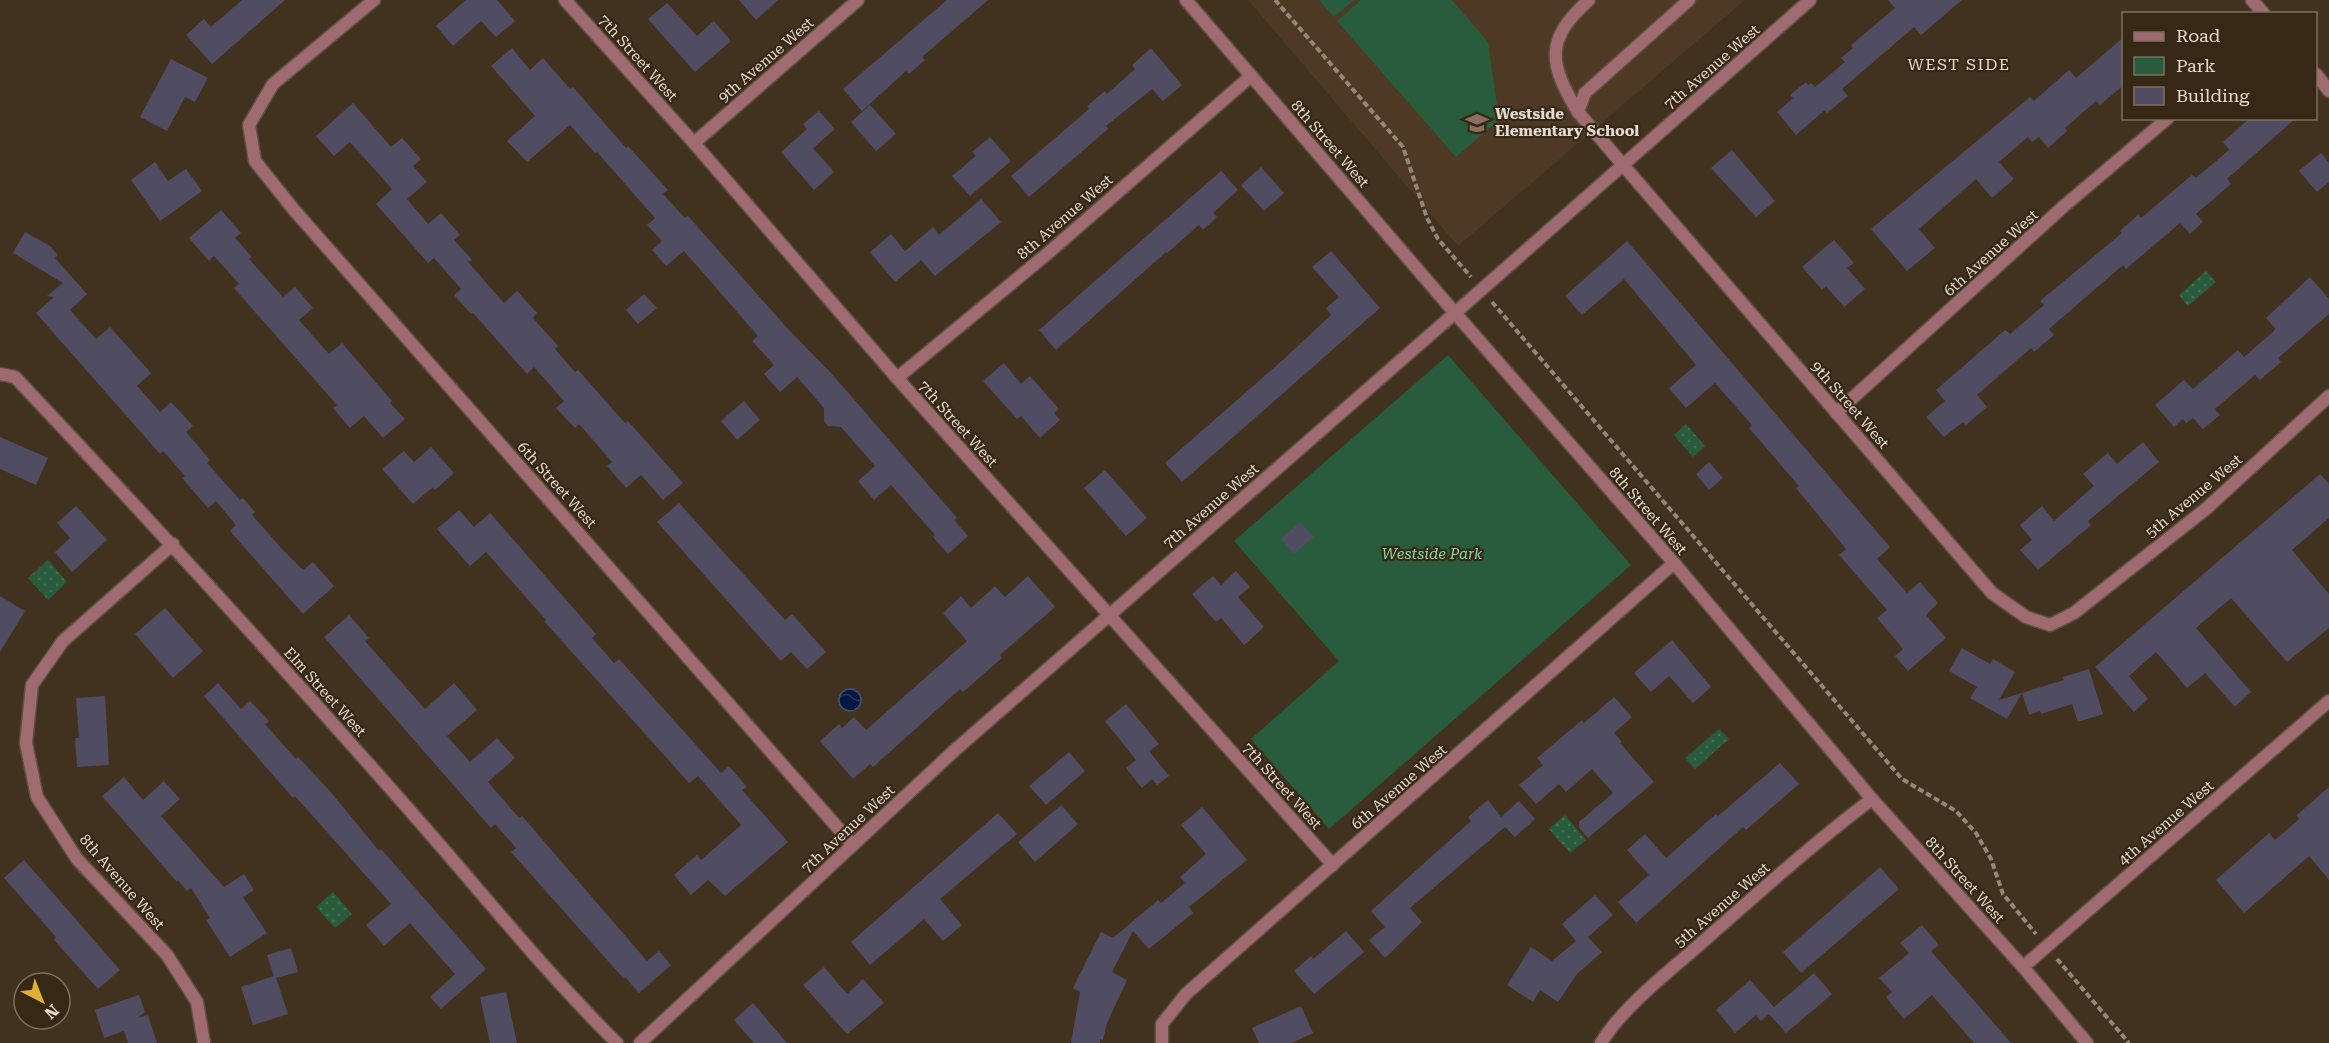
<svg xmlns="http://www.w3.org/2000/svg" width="2329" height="1043" font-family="'Roboto Serif',serif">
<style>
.built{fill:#4e3a24}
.green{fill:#285c3c}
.garden{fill:url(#garden-dots)}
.water{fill:url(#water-waves);stroke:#46526d;stroke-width:1.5}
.building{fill:#504c62}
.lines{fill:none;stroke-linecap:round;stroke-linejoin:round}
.service-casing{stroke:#5e5040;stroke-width:15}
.minor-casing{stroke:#5e5040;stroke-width:15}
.tertiary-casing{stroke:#5e5040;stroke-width:15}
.path{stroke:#948779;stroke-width:4;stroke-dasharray:6 3;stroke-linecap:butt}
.service{stroke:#9f6b70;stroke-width:12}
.minor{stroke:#9f6b70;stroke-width:12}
.tertiary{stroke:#9f6b70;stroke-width:12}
.labels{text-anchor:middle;stroke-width:4.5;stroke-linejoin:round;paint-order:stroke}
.street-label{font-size:15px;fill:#e4dacf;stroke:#372816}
.poi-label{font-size:15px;font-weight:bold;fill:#e4dacf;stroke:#372816;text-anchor:start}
.park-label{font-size:15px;font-style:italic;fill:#84dca2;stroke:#372816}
.neighbourhood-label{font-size:16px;letter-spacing:1.5px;fill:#e4dacf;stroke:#372816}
</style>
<defs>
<pattern id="garden-dots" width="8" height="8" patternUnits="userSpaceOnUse" patternTransform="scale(1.5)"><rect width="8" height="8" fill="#285c3c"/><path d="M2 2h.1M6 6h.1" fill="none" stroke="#477357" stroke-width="1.8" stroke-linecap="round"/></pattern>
<pattern id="water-waves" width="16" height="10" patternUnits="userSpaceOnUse" patternTransform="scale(1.5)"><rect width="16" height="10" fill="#031743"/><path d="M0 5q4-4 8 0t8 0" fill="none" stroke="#28385d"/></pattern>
</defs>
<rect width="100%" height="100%" fill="#413220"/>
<path class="built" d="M1248,0h497l-287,246z"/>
<g class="green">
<path d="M1319,0h35l-20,17z"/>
<path d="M1361,0h91l36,42 11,78 -43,37 -119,-136z"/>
<path d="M1448,355l183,210 -302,264 -78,-90 88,-78 -105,-120z"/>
</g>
<g class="garden">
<path d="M2206,271l10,11 -28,24 -9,-11z"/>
<path d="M1686,424l19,22 -12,11 -19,-22z"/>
<path d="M48,560l19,22 -19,18 -20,-22z"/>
<path d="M1719,729l10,10 -34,30 -10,-11z"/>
<path d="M1565,815l21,25 -16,13 -21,-24z"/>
<path d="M333,892l19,22 -17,14 -19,-21z"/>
</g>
<circle class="water" cx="850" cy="700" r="11"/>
<g class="building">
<path d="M242,0h43l-73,64 -26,-29 18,-16 7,8z"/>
<path d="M466,0h31l18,21 -19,16 -15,-16 -28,25 -17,-20z"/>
<path d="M739,0h39l-22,20z"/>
<path d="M947,0h41l-66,57 3,3 -16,14 -3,-3 -44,40 -19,-22z"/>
<path d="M1888,0h74l-41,35 -7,-8 -72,62 6,7 -21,17 -2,-3 -29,25 -19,-23 16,-14 -3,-3 16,-13 2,3 3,-2 4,4 30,-25 -4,-4 12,-10 -2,-3 44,-37z"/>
<path d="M667,3l30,33 17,-15 17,20 -36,31 -47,-53z"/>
<path d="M2124,37v48l-24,20 -4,-4 -31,27 2,3 -19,17 -9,-11 -7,5 -4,-5 -29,25 15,17 -22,19 -16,-19 -57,50 16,19 -28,23 -36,-42 159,-132 4,4 35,-31 7,8z"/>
<path d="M512,48l18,22 13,-12 27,31 3,-2 53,61 2,-2 40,44 -5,4 22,24 3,-2 100,113 43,44 126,145 -3,2 14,16 -20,18 -15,-17 2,-2 -44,-50 -17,15 -16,-19 17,-15 -34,-39 -13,-1 -4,-5v-13l-27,-31 -17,15 -16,-18 10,-9 -22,-24 6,-5 -74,-85 -18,15 -14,-16 10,-9 -15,-16 8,-7 -58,-66 -2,1 -25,-28 -43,37 -20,-21 28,-25 -44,-50z"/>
<path d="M1151,48l31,37 -19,16 -11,-12 -46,37 2,3 -79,68 -18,-21 78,-67 -2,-3 18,-15 2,3 28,-25 -3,-4z"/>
<path d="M171,59l37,19 -13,24 -10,-5 -18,34 -27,-14z"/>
<path d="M353,103l38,44 11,-9 19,21 -8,7 14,16 -20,17 21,25 13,-11 19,22 -6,5 18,20 -4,2 36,41 13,-12 20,22 -4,5 25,28 -3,3 20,23 3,-2 47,53 3,-2 55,62 -20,17 -22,-25 -15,13 -19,-22 5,-4 -33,-38 -4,4 -19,-20 8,-7 -30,-34 -7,7 -54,-61 -2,1 -17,-19 7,-6 -27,-31 -6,5 -52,-59 16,-15 -42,-47 -16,14 -18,-20z"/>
<path d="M870,105l26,29 -20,17 -25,-29z"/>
<path d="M819,111l16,18 -22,19 21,24 -20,18 -33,-38 26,-23 -4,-5z"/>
<path d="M2250,118h46l-69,61 4,5 -35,30 7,8 -13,12 -10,-11 -54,46 -3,-4 -74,64 5,6 -20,17 -3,-4 -54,47 10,12 -21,18 -3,-3 -19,15 -18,-20 19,-16 -9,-11 69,-60 5,4 34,-29 -4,-4 82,-68 -2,-2 18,-16 3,3 51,-43 4,3 33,-28 -6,-8z"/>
<path d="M990,137l21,24 -41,35 -18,-20 24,-20 -4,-4z"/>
<path d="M1732,150l43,51 -19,16 -45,-49z"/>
<path d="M2321,153l8,10v19l-12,10 -18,-21z"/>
<path d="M155,162l13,19 18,-12 16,22 -42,30 -29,-41z"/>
<path d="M1261,167l23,26 -20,18 -23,-26z"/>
<path d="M1221,171l17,19 -25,23 4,4 -14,13 -4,-5 -32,28 -1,-1 -110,98 -17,-20z"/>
<path d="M981,199l20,23 -66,54 -14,-16 -26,22 -25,-30 21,-18 14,17 28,-24 6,8z"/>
<path d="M221,210l20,23 -6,5 17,19 -3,2 34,38 12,-10 18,21 -14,12 30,34 13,-11 50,58 -2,2 15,16 -22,19 -19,-22 -14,12 -17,-20 4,-3 -103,-117 5,-4 -25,-28 -5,5 -20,-23z"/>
<path d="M25,232l25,14 8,9 -3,3 32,36 -17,16 26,29 14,-12 41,46 -14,13 23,26 11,-10 22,24 -7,6 24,28 -3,3 33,37 3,-2 12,14 -3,3 31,35 20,20 10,-8 21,24 -31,28 -73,-83 6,-6 -20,-24 -8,7 -26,-30 3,-2 -22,-25 -3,3 -124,-141 18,-16 -7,-1 16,-13 -50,-30z"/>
<path d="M1834,240l20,23 -7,5 18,21 -21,18 -18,-21 -4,4 -20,-23z"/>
<path d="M1627,241l263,306 -13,12 30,34 13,-11 18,21 -12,12 20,23 -38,33 -13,-15 8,-7 -26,-31 10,-8 -48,-55 7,-6 -50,-61 3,-2 -50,-58 3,-3 -37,-42 -29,25 -17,-20 27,-23 -72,-86 -42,36 -17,-19z"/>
<path d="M1331,251l49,57 -198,174 -17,-19 120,-105 46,-43 -5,-7 13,-11 -27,-30z"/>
<path d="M2310,277l19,22v15l-51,44 3,4 -21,18 -5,-5 -40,34 5,6 -17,14 -10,-11 -7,5 -3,-4 -9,8 -19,-22 29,-25 9,9 45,-39 6,7 30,-26 1,-3 -9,-10z"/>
<path d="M644,294l13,14 -19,16 -12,-14z"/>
<path d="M1004,363l17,21 9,-8 29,33 -5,4 6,7 -20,18 -19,-22 -4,3 -34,-38z"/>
<path d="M744,401l16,19 -23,20 -16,-19z"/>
<path d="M0,437l48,21 -12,27 -36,-16z"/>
<path d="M2143,442l16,20 -71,59 3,4 -53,45 -18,-20 12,-10 -12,-15 22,-19 12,15 40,-35 -11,-12 25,-21 9,11z"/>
<path d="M431,447l23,26 -19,17 -2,-3 -20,17 -31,-35 22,-18 10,11z"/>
<path d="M1709,462l14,16 -14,12 -13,-16z"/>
<path d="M1105,470l42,48 -21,18 -42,-48z"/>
<path d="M2320,474l9,10v34l-37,32 37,44v34l-42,34 -56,-64 -35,30 55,64 -16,15 -30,-34 -18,15 -31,-36 -27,24 19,23 -14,13 -39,-45z"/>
<path d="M679,503l106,117 7,-6 34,38 -19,17 -16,-17 -10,9 -124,-139z"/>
<path d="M76,506l31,34 -35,32 -17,-20 15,-14 -13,-15z"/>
<path d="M459,510l15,17 16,-14 106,121 -4,4 22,25 5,-4 102,114 8,-7 18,21 -5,3 46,52 -63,54 -17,-16 -17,15 -17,-20 23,-20 4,5 40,-35 -43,-49 -9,7 -145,-162 2,-1 -60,-68 -16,14 -33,-37z"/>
<path d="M1300,522l14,15 -20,17 -13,-15z"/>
<path d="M1236,571l14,16 -12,10 26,30 -20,18 -23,-27 -5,4 -24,-28 21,-18 8,9z"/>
<path d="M1028,576l27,31 -55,48 2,3 -39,34 -3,-3 -87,78 -3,-3 -17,15 -33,-38 19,-17 3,4 12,-11 12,13 101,-89 -24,-28 18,-17 10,12 24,-22 10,11z"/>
<path d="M0,596l25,15 -25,41z"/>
<path d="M165,608l38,43 -30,27 -38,-44z"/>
<path d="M349,615l20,23 -4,3 60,68 29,-26 23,27 -30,26 23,26 27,-24 18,20 -27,24 31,36 3,-2 125,145 12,-10 12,14 -32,28 -14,-16 -1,2 -113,-127 5,-4 -21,-24 -4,4 -167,-191z"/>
<path d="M1672,640l39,47 -18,16 -24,-27 -18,16 -17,-19z"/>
<path d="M1962,648l28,16 3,-5 22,13 -16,28 65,-20 -1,-3 26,-8 14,45 -25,8 -6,-18 -31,10 -1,-3 -11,4 -7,-22 -15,26 -37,-21 7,-11 -28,-16z"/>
<path d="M218,683l23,26 9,-8 19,20 -4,3 31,35 2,-2 31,33 50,61 2,-2 105,120 -45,40 -11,-12 25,-23 -45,-51 -26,23 -18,-21 25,-21 -96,-108 -2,2 -89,-102z"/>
<path d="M105,696l4,69 -32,2 -2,-29h4l-3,-40z"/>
<path d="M1614,697l18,20 -18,16 8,9 -2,1 34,39 -66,56 -9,-10v-6l34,-29 -21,-24 -26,23 -7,-8 -23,20 -17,-19 24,-20 -6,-7 45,-38 2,3z"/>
<path d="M1126,704l33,40 -10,7 20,25 -12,9 -5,-6 -10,9 -16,-20 10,-8 -31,-39z"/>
<path d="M1069,752l16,19 -39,34 -17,-19z"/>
<path d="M1780,763l19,21 -53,46 -3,-3 -107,96 -18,-21 31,-27 -22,-25 18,-16 21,24 50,-44 2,2z"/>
<path d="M124,777l19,23 21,-19 16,18 -19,17 63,71 20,-13 10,16 -11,7 24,36 -37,24 -24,-37 4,-2 -19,-30 -4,3 -9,-11 -1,2 -75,-86z"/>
<path d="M2329,787v93l-20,-24 -65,57 -28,-33 53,-47 6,7 24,-21 -2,-4z"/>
<path d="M1488,800l13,17 18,-16 16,18 -20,18 -10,-10 -95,81 12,14 -37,36 -16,-18 16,-13 -14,-16 100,-90 -3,-4z"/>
<path d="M1061,805l17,19 -43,38 -17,-20z"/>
<path d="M1202,807l45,53 -58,47 4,6 -44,36 -16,-18 -21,41 15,8 -20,43 -4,17 -3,-1v4h-29l9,-51 -7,-4 28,-56 12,6 45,-38 3,3 24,-20 -5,-6 26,-23 -25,-29z"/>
<path d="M998,813l19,21 -77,65 22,26 -19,16 -19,-22 -54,46 -19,-23z"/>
<path d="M24,860l96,110 -22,19 -44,-49 2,-3 -52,-59z"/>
<path d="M1880,867l19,22 -98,84 -18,-21z"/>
<path d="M1595,895l18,20 -25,22 14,15 -25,22 -19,28 -18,-12 -7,12 -26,-17 24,-38 21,14 24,-20 -14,-17z"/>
<path d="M1922,925l17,20 -8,6 80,92h-37l-42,-48 -28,24 -18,-22 6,-5 -13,-14 30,-25 -9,-10z"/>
<path d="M1346,931l18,21 -50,42 -20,-23 17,-15 2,3z"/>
<path d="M291,948l7,24 -22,6 12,36 -35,11 -12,-38 33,-11 -7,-21z"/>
<path d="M824,967l23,27 16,-15 21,24 -37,31 -44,-49z"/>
<path d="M1814,973l18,21 -46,39 -17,-19 -8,7 -5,-6 -21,18 -19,-23 34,-30 24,27z"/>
<path d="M506,992l11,51h-27l-10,-46z"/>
<path d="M139,995l6,17 -8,6 11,-3 9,28h-29l-4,-12 -20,7 -9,-28z"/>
<path d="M753,1003l34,40h-33l-20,-23z"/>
<path d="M1301,1006l12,27 -21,10h-33l-7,-15z"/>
</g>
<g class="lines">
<g class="service-casing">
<g id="service">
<path d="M1578,112c-29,-48 -34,-72 11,-112"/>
<path d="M1623,165l-45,-53 7,-19 104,-93"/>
</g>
</g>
<g class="minor-casing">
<g id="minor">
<path d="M374,0l-101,84 -24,41 6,36 39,49 559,635"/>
<path d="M565,0l129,143 203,235 436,487"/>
<path d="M2252,0l12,14"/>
<path d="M2316,74l13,17"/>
<path d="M694,143l164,-143"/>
<path d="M1623,165l369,428 34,24 24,8 24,-12 133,-105 122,-112"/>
<path d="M1455,313l355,-313"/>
<path d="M0,374l15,3c135,143 267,288 397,436 68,77 132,158 205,230"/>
<path d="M897,378l150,-124 204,-178"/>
<path d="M1836,413l228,-207 104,-88"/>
<path d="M173,544l-110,97 -31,44 -6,58 11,54 40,62 90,96 30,47 7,41"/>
<path d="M2023,967l306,-266"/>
<path d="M1162,1043v-19l24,-30 488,-431"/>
<path d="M1601,1043c21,-35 66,-70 97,-97 57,-50 113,-101 174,-147"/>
</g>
</g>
<g class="tertiary-casing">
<g id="tertiary">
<path d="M1186,0l269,313 219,250 198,236 151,168 64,76"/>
<path d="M640,1043l315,-293 500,-437"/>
</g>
</g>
<g class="path">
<path d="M1275,0l128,147 24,71 11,21 33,38"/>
<path d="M1492,302l410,477 54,32 20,22 15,26 12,35 33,40"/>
<path d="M2057,959l72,84"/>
</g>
<use href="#service" class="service"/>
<use href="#minor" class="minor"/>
<use href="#tertiary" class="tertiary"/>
</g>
<defs>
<g id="school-bare" transform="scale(1.8)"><path d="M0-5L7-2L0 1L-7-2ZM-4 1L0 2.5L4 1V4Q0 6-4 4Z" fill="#8d6e63" stroke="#372816" stroke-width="2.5" paint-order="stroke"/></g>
</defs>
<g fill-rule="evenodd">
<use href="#school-bare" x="1477" y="123"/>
</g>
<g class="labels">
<g class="street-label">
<text transform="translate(638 58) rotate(48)" y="5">7th Street West</text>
<text transform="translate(766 60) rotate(-41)" y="5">9th Avenue West</text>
<text transform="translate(1712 67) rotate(-41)" y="5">7th Avenue West</text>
<text transform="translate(1330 144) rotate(49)" y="5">8th Street West</text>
<text transform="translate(1065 217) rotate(-41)" y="5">8th Avenue West</text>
<text transform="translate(1991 253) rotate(-42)" y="5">6th Avenue West</text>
<text transform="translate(1850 405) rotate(49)" y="5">9th Street West</text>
<text transform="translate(958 424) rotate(48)" y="5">7th Street West</text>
<text transform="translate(557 485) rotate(48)" y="5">6th Street West</text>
<text transform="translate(2194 496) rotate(-40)" y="5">5th Avenue West</text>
<text transform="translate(1211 506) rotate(-41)" y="5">7th Avenue West</text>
<text transform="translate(1648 511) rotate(49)" y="5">8th Street West</text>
<text transform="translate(325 692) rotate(48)" y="5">Elm Street West</text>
<text transform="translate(1282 786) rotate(48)" y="5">7th Street West</text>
<text transform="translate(1399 787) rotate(-41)" y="5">6th Avenue West</text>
<text transform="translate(2166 823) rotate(-41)" y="5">4th Avenue West</text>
<text transform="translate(848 829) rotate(-43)" y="5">7th Avenue West</text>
<text transform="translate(1965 880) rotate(48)" y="5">8th Street West</text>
<text transform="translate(122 882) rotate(49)" y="5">8th Avenue West</text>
<text transform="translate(1722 905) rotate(-41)" y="5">5th Avenue West</text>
</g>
<g class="poi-label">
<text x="1495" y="119">Westside<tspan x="1495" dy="17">Elementary School</tspan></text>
</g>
<g class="park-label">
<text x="1432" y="559">Westside Park</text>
</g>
<g class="neighbourhood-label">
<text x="1959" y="70">WEST SIDE</text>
</g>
</g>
<rect x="2122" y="12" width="195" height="108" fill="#372816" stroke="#7c6f60" stroke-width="1.5"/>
<rect x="2134" y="32" width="30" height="9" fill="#9f6b70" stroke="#7c6f60" stroke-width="1.5"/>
<text x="2176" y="42" font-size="18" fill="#e4dacf">Road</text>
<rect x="2134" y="57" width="30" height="18" fill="#285c3c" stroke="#7c6f60" stroke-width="1.5"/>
<text x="2176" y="72" font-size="18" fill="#e4dacf">Park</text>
<rect x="2134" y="87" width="30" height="18" fill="#504c62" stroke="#7c6f60" stroke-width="1.5"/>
<text x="2176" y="102" font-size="18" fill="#e4dacf">Building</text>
<g transform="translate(42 1001) rotate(138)"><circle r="28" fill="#372816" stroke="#7c6f60" stroke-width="1.5"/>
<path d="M0-4.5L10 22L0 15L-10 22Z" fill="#e1af34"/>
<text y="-9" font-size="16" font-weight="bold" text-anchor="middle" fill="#e4dacf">N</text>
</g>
</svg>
